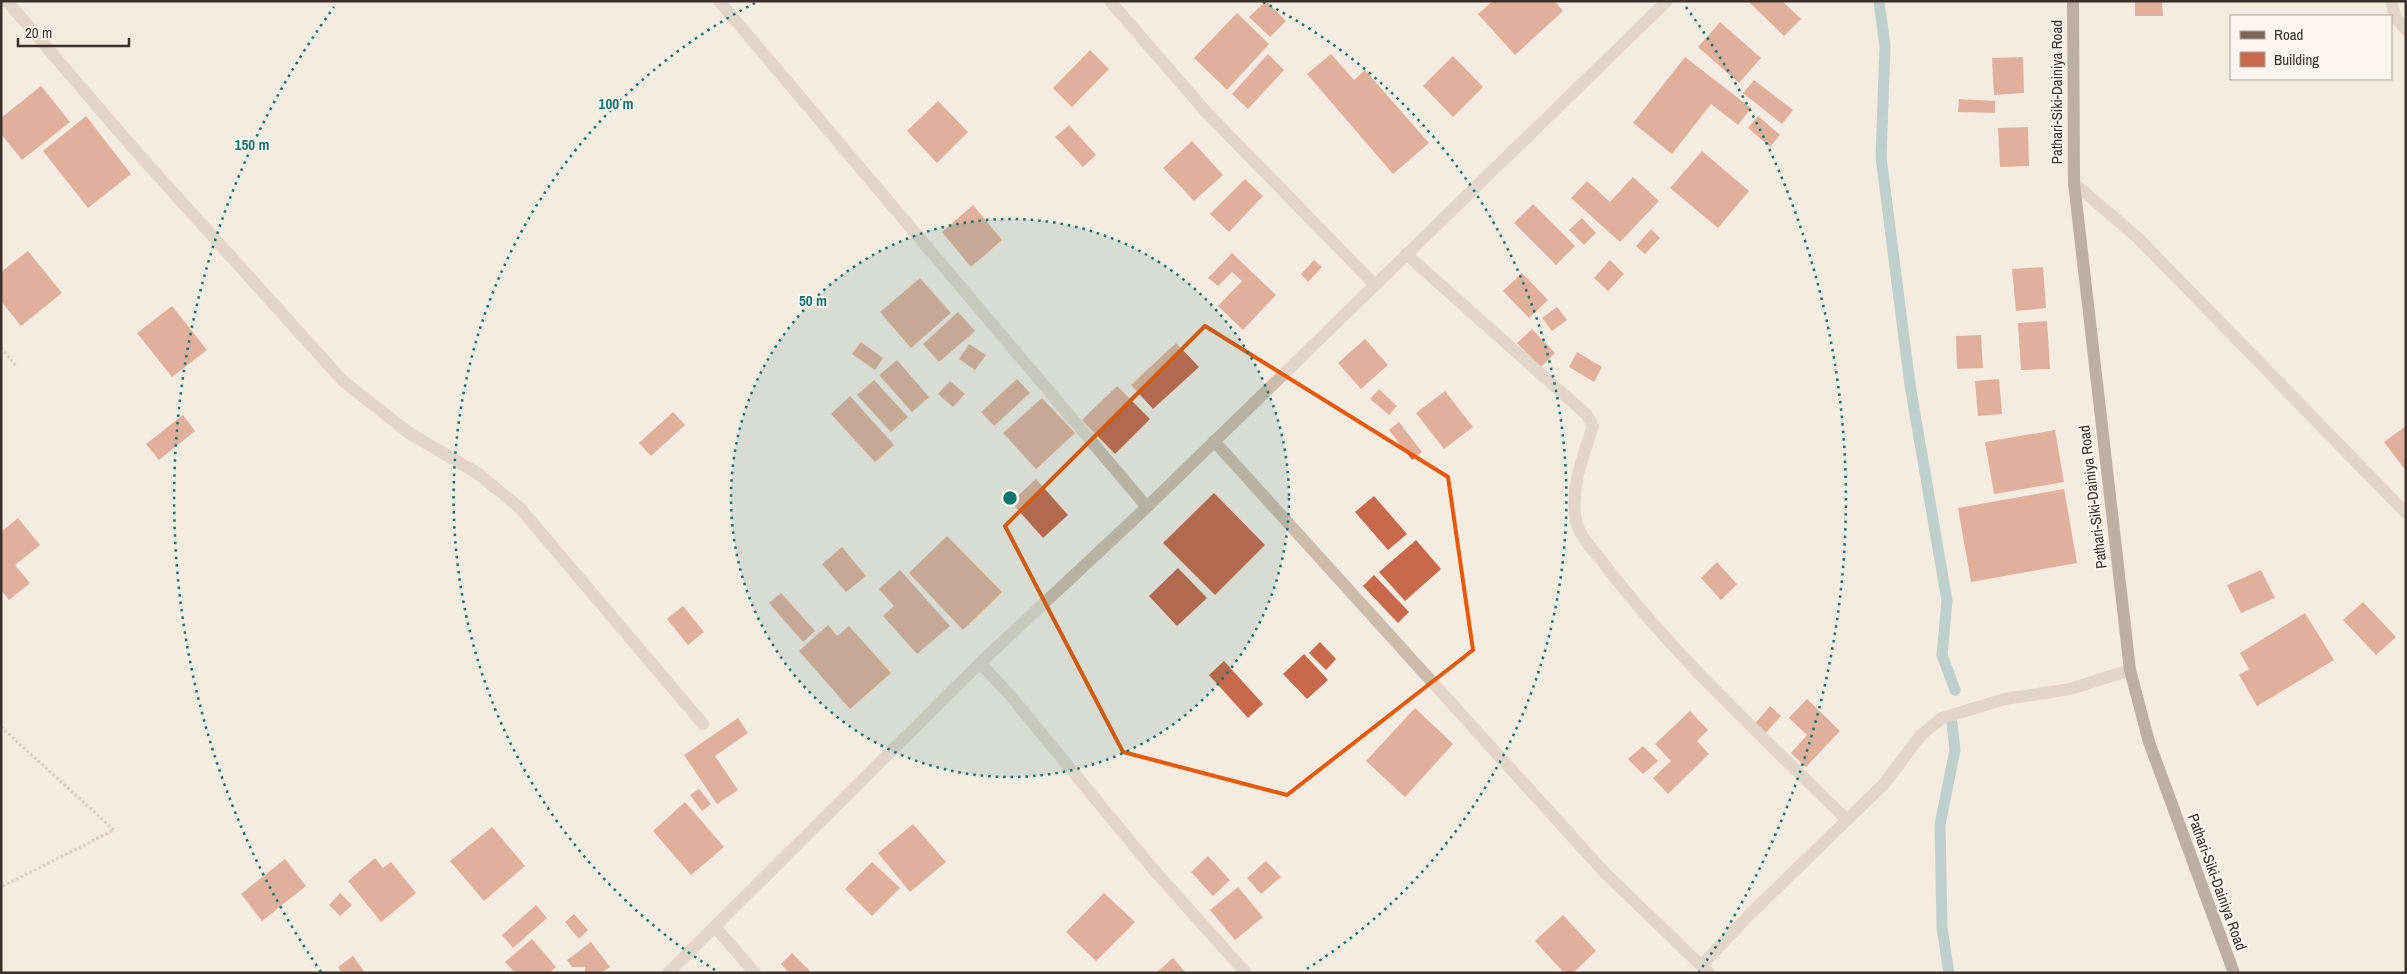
<svg xmlns="http://www.w3.org/2000/svg" width="2407" height="974" font-family="'Archivo Narrow',sans-serif">
<style>
.lines{fill:none;stroke-linecap:round;stroke-linejoin:round}
.stream{stroke:#7fb0b2;stroke-width:11}
.building{fill:#c8694b}
.path{stroke:#b9a596;stroke-width:3;stroke-dasharray:2.5 2.5;stroke-linecap:butt}
.minor{stroke:#cdbbac;stroke-width:12}
.major{stroke:#7d675c;stroke-width:12}
.marked{fill:none;stroke:#e8590c;stroke-width:4;stroke-linejoin:round}
.ring{fill:none;stroke:#0f766e;stroke-width:2.5;stroke-dasharray:2.5 5}
.labels{text-anchor:middle;stroke-width:4.5;stroke-linejoin:round;paint-order:stroke}
.street-label{font-size:15px;fill:#3b302b;stroke:#fbf5ee}
.centre{fill:#0f766e;stroke:#fbf5ee;stroke-width:2.5}
.ring-label{font-size:15px;text-anchor:middle;font-weight:bold;fill:#0f766e;stroke:#fbf5ee;stroke-width:4.5;stroke-linejoin:round;paint-order:stroke}
</style>
<rect width="100%" height="100%" fill="#f4ebe1"/>
<g class="lines">
<g class="stream">
<path d="M1879,1l6,45 -4,111 29,228 37,216 -5,54 13,35"/>
<path d="M1949,973l-7,-45 -2,-103 15,-75 -3,-27"/>
</g>
</g>
<g class="building">
<path d="M1266,1l20,20 -16,16 -21,-20z"/>
<path d="M1493,1h62l8,10 -48,44 -37,-41z"/>
<path d="M1748,1h34l19,18 -17,17z"/>
<path d="M2135,2h27l1,14h-28z"/>
<path d="M1237,13l32,31 -42,46 -33,-32z"/>
<path d="M1720,22l41,36 -22,25 -41,-36z"/>
<path d="M1090,50l19,19 -37,38 -19,-19z"/>
<path d="M1268,54l16,16 -36,39 -16,-15z"/>
<path d="M1331,54l23,26 11,-10 64,73 -36,31 -86,-100z"/>
<path d="M1453,56l30,31 -30,30 -30,-31z"/>
<path d="M1685,57l66,51 -13,17 -27,-21 -39,50 -39,-31z"/>
<path d="M2023,57l1,36 -30,2 -2,-37z"/>
<path d="M1754,80l39,30 -11,14 -39,-31z"/>
<path d="M41,86l29,36 -48,38 -21,-26v-16z"/>
<path d="M1959,99l36,2v12l-37,-1z"/>
<path d="M938,101l30,31 -31,31 -30,-32z"/>
<path d="M86,116l45,58 -43,34 -45,-57z"/>
<path d="M1758,116l22,19 -10,12 -22,-19z"/>
<path d="M1069,125l27,30 -13,12 -28,-30z"/>
<path d="M2028,127l1,39 -29,1 -2,-39z"/>
<path d="M1192,141l31,34 -29,26 -31,-33z"/>
<path d="M1702,151l47,40 -31,37 -48,-40z"/>
<path d="M1633,177l26,24 -39,41 -49,-44 16,-17 23,21z"/>
<path d="M1245,179l18,17 -34,36 -19,-18z"/>
<path d="M1533,204l42,42 -19,19 -42,-42z"/>
<path d="M973,205l29,35 -31,27 -29,-35z"/>
<path d="M1582,218l14,15 -12,12 -15,-15z"/>
<path d="M1651,229l9,9 -15,16 -9,-8z"/>
<path d="M28,251l34,42 -41,33 -20,-25v-29z"/>
<path d="M1232,253l44,42 -33,35 -25,-24 24,-25 -10,-9 -14,14 -10,-8z"/>
<path d="M1314,260l8,7 -14,15 -7,-8z"/>
<path d="M1610,260l14,14 -16,17 -14,-13z"/>
<path d="M2043,267l3,41 -30,3 -4,-42z"/>
<path d="M1522,273l26,27 -19,18 -26,-27z"/>
<path d="M920,278l31,35 -40,35 -31,-36z"/>
<path d="M172,306l35,44 -35,27 -35,-44z"/>
<path d="M1557,307l10,13 -15,11 -10,-13z"/>
<path d="M958,312l17,19 -36,31 -16,-18z"/>
<path d="M2047,321l3,48 -29,1 -3,-47z"/>
<path d="M1532,329l23,24 -14,14 -24,-24z"/>
<path d="M1981,335l2,33 -26,1 -1,-33z"/>
<path d="M1365,339l23,26 -27,24 -23,-26z"/>
<path d="M861,342l22,16 -8,12 -23,-16z"/>
<path d="M1176,343l23,24 -46,42 -22,-24z"/>
<path d="M969,344l17,11 -11,15 -16,-11z"/>
<path d="M1577,352l25,15 -8,15 -25,-15z"/>
<path d="M897,360l32,37 -17,15 -33,-37z"/>
<path d="M1017,379l13,14 -36,33 -13,-14z"/>
<path d="M1999,379l3,35 -24,2 -3,-35z"/>
<path d="M874,380l34,37 -17,15 -34,-37z"/>
<path d="M950,381l15,13 -12,13 -15,-13z"/>
<path d="M1117,386l33,33 -35,35 -33,-34z"/>
<path d="M1379,389l18,17 -8,9 -19,-16z"/>
<path d="M1445,391l28,36 -29,22 -28,-36z"/>
<path d="M850,396l44,49 -19,17 -44,-48z"/>
<path d="M1042,398l33,35 -39,36 -33,-36z"/>
<path d="M673,412l12,13 -34,31 -12,-13z"/>
<path d="M183,415l12,16 -36,29 -13,-16z"/>
<path d="M1399,422l23,30 -10,8 -23,-30z"/>
<path d="M2406,426v45l-22,-29z"/>
<path d="M2055,430l9,52 -70,12 -9,-52z"/>
<path d="M1036,479l32,36 -25,23 -32,-36z"/>
<path d="M2064,489l13,74 -106,19 -13,-74z"/>
<path d="M1214,493l51,52 -50,50 -52,-52z"/>
<path d="M1374,496l33,38 -19,16 -33,-38z"/>
<path d="M18,518l22,27 -25,20 15,18 -21,17 -8,-10v-58z"/>
<path d="M947,536l55,56 -39,38 -54,-57z"/>
<path d="M1416,540l25,29 -36,32 -26,-29z"/>
<path d="M842,547l24,29 -20,16 -24,-28z"/>
<path d="M1717,562l20,22 -16,16 -20,-22z"/>
<path d="M1178,568l29,30 -30,28 -28,-30z"/>
<path d="M900,570l50,56 -33,28 -34,-38 11,-10 -15,-17z"/>
<path d="M2261,570l14,28 -34,15 -14,-28z"/>
<path d="M1374,575l35,37 -11,11 -35,-37z"/>
<path d="M781,593l34,38 -12,11 -34,-39z"/>
<path d="M2363,602l33,35 -20,18 -33,-35z"/>
<path d="M683,606l21,26 -16,13 -21,-26z"/>
<path d="M2305,613l29,47 -77,46 -18,-31 10,-6 -9,-16z"/>
<path d="M828,625l9,11 12,-10 42,47 -41,36 -51,-58z"/>
<path d="M1320,642l16,17 -10,11 -17,-17z"/>
<path d="M1304,654l24,26 -21,19 -24,-25z"/>
<path d="M1224,661l39,43 -15,14 -39,-43z"/>
<path d="M1807,699l33,32 -34,36 -15,-14 16,-18 -18,-17z"/>
<path d="M1770,706l11,10 -18,20 -10,-10z"/>
<path d="M1415,708l38,36 -48,53 -39,-36z"/>
<path d="M1690,711l18,19 -11,11 12,13 -41,40 -15,-16 18,-17 -16,-17z"/>
<path d="M738,718l10,15 -33,23 23,34 -21,14 -33,-49z"/>
<path d="M1643,746l15,15 -15,13 -15,-15z"/>
<path d="M699,789l12,15 -9,7 -12,-16z"/>
<path d="M685,802l39,45 -33,28 -38,-44z"/>
<path d="M913,824l33,38 -36,30 -32,-39z"/>
<path d="M492,827l33,39 -41,35 -34,-40z"/>
<path d="M1208,856l22,24 -17,16 -22,-24z"/>
<path d="M375,858l8,10 8,-6 25,31 -35,29 -33,-41z"/>
<path d="M285,859l21,27 -44,35 -21,-27z"/>
<path d="M1266,861l15,16 -20,17 -14,-16z"/>
<path d="M872,862l28,26 -28,28 -27,-27z"/>
<path d="M1238,887l25,30 -28,23 -25,-30z"/>
<path d="M340,893l12,12 -12,11 -11,-11z"/>
<path d="M1104,893l31,29 -39,39 -30,-29z"/>
<path d="M536,905l11,13 -34,30 -11,-13z"/>
<path d="M574,914l14,16 -9,9 -14,-17z"/>
<path d="M1563,915l33,36 -23,22h-9l-29,-32z"/>
<path d="M532,939l24,28 -7,6h-34l-10,-11z"/>
<path d="M591,942l19,25 -9,6h-16v-6h-13l-5,-7z"/>
<path d="M792,953l20,20h-23l-8,-9z"/>
<path d="M353,956l12,17h-23l-4,-6z"/>
<path d="M1173,958l13,15h-30z"/>
</g>
<g class="lines">
<g class="path">
<path d="M1,348l16,19"/>
<path d="M1,727l113,103 -113,57"/>
</g>
<g class="minor">
<path d="M7,1l127,148 209,232 66,52 68,40 43,35 183,216"/>
<path d="M719,1l428,506"/>
<path d="M1110,1l97,112 168,172"/>
<path d="M2391,1l5,17 10,12"/>
<path d="M2074,183l65,56 267,274"/>
<path d="M1406,254l181,161 6,11c-10,31 -23,61 -17,95 3,15 20,32 29,44 71,93 159,173 242,255"/>
<path d="M1214,441l391,432 104,100"/>
<path d="M980,663l29,31 144,175 93,104"/>
<path d="M715,927l40,46"/>
<path d="M1702,965l47,-50 134,-130 38,-50 21,-17 63,-19 65,-10 60,-19"/>
<path d="M668,973l312,-310 167,-156 520,-506"/>
</g>
<path class="major" d="M2073,1l1,182 56,487 19,72 85,231"/>
</g>
<path d="M0 0H2407V974H0ZM1205,326l243,151 25,173 -186,145 -164,-43 -118,-226z" fill="#f4ebe1" fill-opacity=".55" fill-rule="evenodd"/>
<path class="marked" d="M1205,326l243,151 25,173 -186,145 -164,-43 -118,-226z"/>
<circle cx="1010" cy="498" r="279" fill="#0f766e" fill-opacity=".12"/>
<g class="ring">
<circle cx="1010" cy="498" r="279"/>
<path d="M715 970A557 557 0 0 1 757 2M1263 2A557 557 0 0 1 1305 970"/>
<path d="M321 972A836 836 0 0 1 334 7M1686 7A836 836 0 0 1 1699 972"/>
</g>
<g class="labels">
<g class="street-label">
<text transform="translate(2057 92) rotate(-90)" y="5">Pathari-Siki-Dainiya Road</text>
<text transform="translate(2093 497) rotate(-97)" y="5">Pathari-Siki-Dainiya Road</text>
<text transform="translate(2217 882) rotate(70)" y="5">Pathari-Siki-Dainiya Road</text>
</g>
</g>
<circle cx="1010" cy="498" r="8" class="centre"/>
<g class="ring-label">
<text x="616" y="109">100 m</text>
<text x="252" y="150">150 m</text>
<text x="813" y="306">50 m</text>
</g>
<rect width="2407" height="974" fill="none" stroke="#3b302b" stroke-width="5"/>
<rect x="2230" y="15" width="162" height="65" fill="#fbf5ee" stroke="#aea6a0"/>
<rect x="2240" y="31" width="25" height="8" fill="#7d675c" stroke="#aea6a0"/>
<text x="2274" y="40" font-size="15" fill="#3b302b">Road</text>
<rect x="2240" y="52" width="25" height="15" fill="#c8694b" stroke="#aea6a0"/>
<text x="2274" y="65" font-size="15" fill="#3b302b">Building</text>
<path d="M18 38v8h111v-8" fill="none" stroke="#3b302b" stroke-width="2.5"/>
<text x="25" y="38" font-size="15" fill="#3b302b" stroke="#fbf5ee" stroke-width="4" paint-order="stroke">20 m</text>
</svg>
